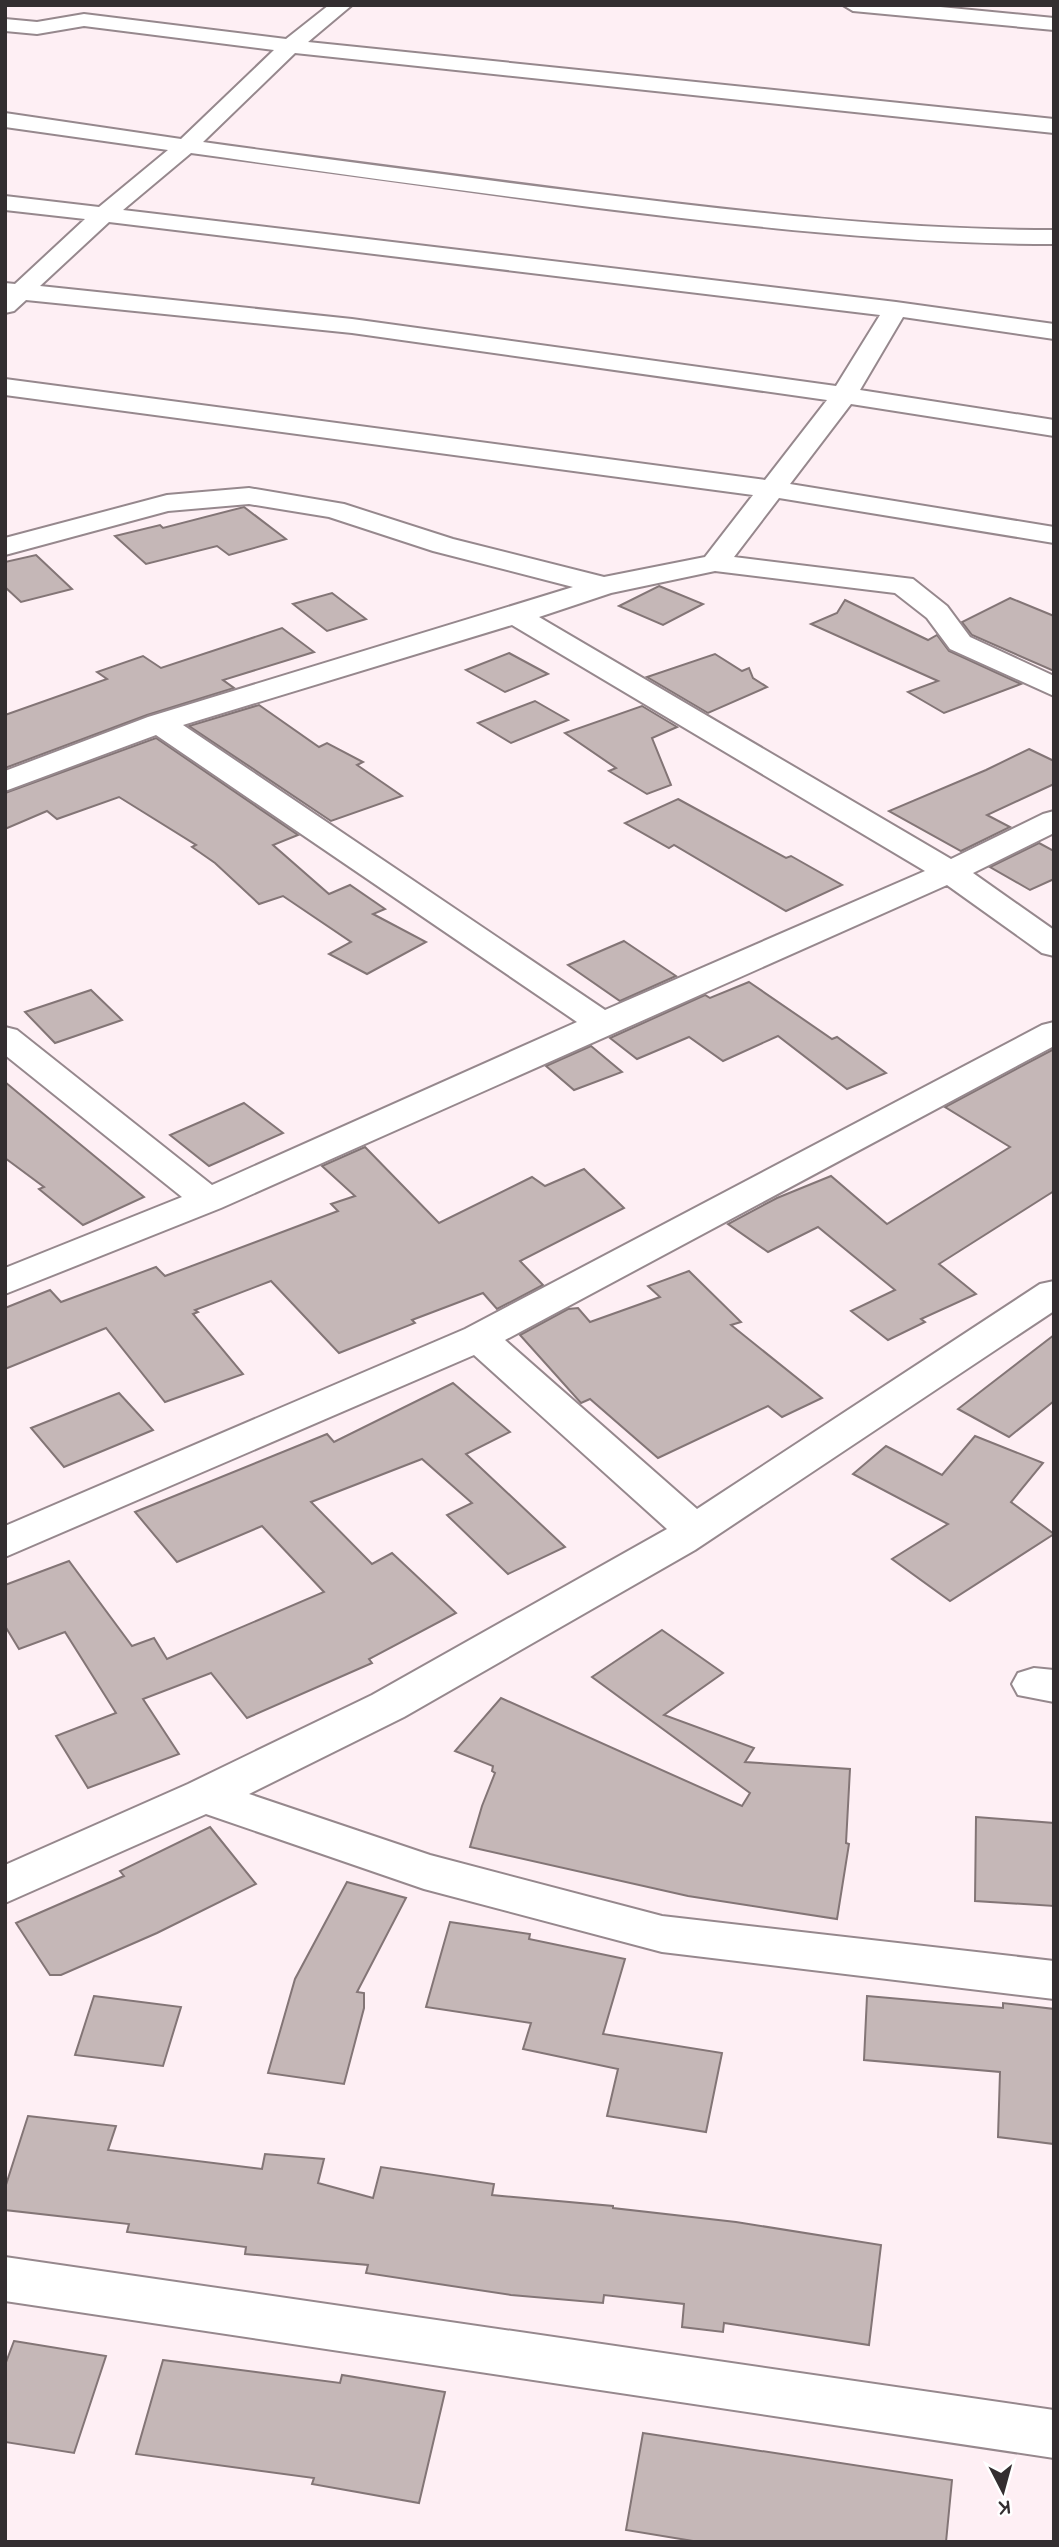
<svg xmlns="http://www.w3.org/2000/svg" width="1059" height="2547" font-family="Quicksand,sans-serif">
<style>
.building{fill:#c5b7b7;stroke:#837576;stroke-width:2}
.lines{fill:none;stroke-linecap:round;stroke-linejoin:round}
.minor-casing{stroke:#96888d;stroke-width:4}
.minor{fill:#fff;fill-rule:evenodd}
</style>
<rect width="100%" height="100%" fill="#feeff4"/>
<g class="building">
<path d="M244,507l42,32 -57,16 -12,-9 -71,18 -31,-28 45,-11 3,3z"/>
<path d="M36,555l36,34 -51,13 -16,-15v-25z"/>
<path d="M659,586l44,18 -40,21 -44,-19z"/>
<path d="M332,593l34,26 -39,12 -34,-27z"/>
<path d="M1010,598l44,18v55l-82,-36 -10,-13z"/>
<path d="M845,600l83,40 9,-5 12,16 72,33 -77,29 -36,-21 30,-11 -127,-57 26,-11z"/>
<path d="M282,628l32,24 -91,28 11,8 -87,27 -142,53v-53l102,-36 -10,-7 46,-16 18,12z"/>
<path d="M509,653l39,21 -43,18 -39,-22z"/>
<path d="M715,654l27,17 7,-3 4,10 14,9 -59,26 -61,-36z"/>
<path d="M535,701l33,19 -57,23 -33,-20z"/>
<path d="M259,705l60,42 8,-4 36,19 -6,3 45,31 -71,25 -142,-95z"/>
<path d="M642,706l35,21 -25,11 19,47 -24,9 -38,-23 7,-3 -51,-35z"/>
<path d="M156,738l142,97 -25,10 56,49 21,-9 35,24 -12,5 53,28 -59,32 -38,-20 22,-12 -68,-46 -24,8 -44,-41 -23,-16 4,-2 -77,-48 -62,22 -10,-8 -42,18v-36z"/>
<path d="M1029,749l25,12v23l-67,31 23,12 -49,24 -72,-40 97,-41z"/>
<path d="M678,799l108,59 5,-2 51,29 -56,26 -112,-66 -5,3 -44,-25z"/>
<path d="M1039,843l15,8v28l-24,11 -40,-23z"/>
<path d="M624,941l52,35 -56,25 -52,-36z"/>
<path d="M749,982l83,57 5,-2 49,36 -39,16 -69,-53 -55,25 -34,-24 -52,22 -27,-21 95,-43 5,3z"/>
<path d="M91,990l31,30 -67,23 -30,-31z"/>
<path d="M591,1046l31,26 -48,18 -28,-24z"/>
<path d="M1054,1049v142l-115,73 37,30 -55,25 4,3 -37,18 -37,-29 44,-21 -77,-63 -50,25 -40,-28 49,-26 54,-22 56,48 123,-77 -65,-40z"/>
<path d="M5,1082l47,39 92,76 -61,28 -44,-36 5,-2 -39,-29z"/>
<path d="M244,1103l39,30 -74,33 -39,-31z"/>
<path d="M365,1147l74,76 93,-46 13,9 39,-17 40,39 -104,53 23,24 -46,24 -14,-16 -71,27 3,3 -76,30 -68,-72 -76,29 3,2 -5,2 50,60 -78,28 -59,-74 -101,41v-61l45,-18 11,12 95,-35 9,9 173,-65 -7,-7 24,-8 -33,-30z"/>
<path d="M689,1271l52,51 -10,3 91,73 -40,19 -14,-11 -110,52 -68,-59 -9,4 -61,-68 48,-26 10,-1 12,14 70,-25 -12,-11z"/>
<path d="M1054,1335v66l-45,36 -51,-28z"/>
<path d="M453,1383l57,49 -44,22 99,93 -57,27 -61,-59 25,-12 -50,-44 -111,43 61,62 20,-11 64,60 -87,46 3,4 -125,55 -36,-45 -68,26 36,55 -91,34 -32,-52 60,-23 -51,-81 -46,17 -14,-23v-41l64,-24 63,85 22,-8 13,21 157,-67 -62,-66 -85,36 -42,-50 192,-78 7,8z"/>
<path d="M119,1393l34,37 -89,37 -33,-39z"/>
<path d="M975,1436l68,27 -32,39 43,32 -104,67 -58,-42 56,-35 -95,-50 33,-28 56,29z"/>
<path d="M662,1630l61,43 -59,42 90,33 -9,14 105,7 -4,74 3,1 -12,75 -149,-23 -218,-49 12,-41 13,-33 -3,-2 1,-5 -38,-15 46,-53 241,108 8,-13 -158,-116z"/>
<path d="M976,1817l78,6v83l-79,-5z"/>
<path d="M210,1827l46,57 -99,49 -96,42h-11l-34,-52 108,-47 -4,-5z"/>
<path d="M347,1882l59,16 -49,94 7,1v15l-20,76 -76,-11 27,-94z"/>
<path d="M450,1922l80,12 -1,5 96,20 -22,75 119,19 -16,79 -99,-16 11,-47 -95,-20 8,-26 -105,-16z"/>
<path d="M94,1996l87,11 -18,59 -88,-11z"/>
<path d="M867,1996l136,12v-5l51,6v135l-56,-7 2,-65 -136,-12z"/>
<path d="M28,2116l88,10 -8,24 154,19 3,-15 59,5 -6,24 55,15 8,-31 113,17 -2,11 121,11v2l123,14 145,23 -12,100 -145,-22 -1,9 -41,-5 2,-23 -80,-9 -1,8 -92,-8 -145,-22 2,-8 -123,-11 1,-7 -119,-15 2,-8 -124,-14v-22z"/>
<path d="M14,2341l92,15 -32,97 -69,-11v-77z"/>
<path d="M163,2360l177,23 2,-8 103,17 -26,111 -107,-19 2,-6 -178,-24z"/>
<path d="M643,2433l309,47 -6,62h-247l-73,-12z"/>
</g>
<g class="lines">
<g class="minor-casing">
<g id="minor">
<path d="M329,5h23l-44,37 746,77v14l-759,-80 -92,89c129,18 258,35 388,51 153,19 308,37 463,37v14c-156,0 -310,-18 -464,-37 -133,-17 -266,-35 -399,-54l-68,57 773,92 158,22v15l-151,-22 -43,73 194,30v16l-203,-32 -61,80 264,43v16l-275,-45 -45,59 179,22 34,27 23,31 84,39v20l-104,-47 -23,-31 -32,-25 -180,-22 -104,22 -72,24 412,242 92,-45 11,-3v22l-81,40 81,57v26l-12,-3 -95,-68 -726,323 -216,86v-26l177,-71 -177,-142v-28l12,3 195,155 365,-163 -421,-287 -151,56v-20l143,-54 425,-130 -140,-36 -104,-34 -80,-13 -81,7 -163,44v-17l162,-43 82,-7 95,16 109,35 151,38 101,-20 48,-62 -748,-100v-16l760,101 62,-80 -475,-67 -326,-33 -12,11 -9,2v-30l10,1 70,-65 -80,-9v-14l94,11 69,-57 -163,-23v-14l176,26 93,-89 -190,-24 -47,8 -32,-3v-12l32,3 47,-8 202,25zM109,222l771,93 -44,71 -484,-67 -312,-33zM512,625l413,246 -320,139 -422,-285z"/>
<path d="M843,5h77l134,13v12l-201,-19z"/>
<path d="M1054,1022v24l-549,294 192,169 343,-225 14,-3v30l-359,239 -291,167 -155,77 181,61 232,61 392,45v38l-392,-47 -238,-63 -218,-75 -201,89v-38l183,-81 184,-89 295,-166 -193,-174 -469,202v-31l460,-197 577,-304z"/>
<path d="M1034,1668l20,2v32l-36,-7 -6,-11 6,-11z"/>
<path d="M5,2257l1049,153v48l-1049,-157z"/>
</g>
</g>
<use href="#minor" class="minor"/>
</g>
<rect width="1059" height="2547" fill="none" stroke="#332e30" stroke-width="14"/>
<g transform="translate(1003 2491) rotate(174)" stroke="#ffffff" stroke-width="5" paint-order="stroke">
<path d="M0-5L12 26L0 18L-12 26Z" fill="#332e30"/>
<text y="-10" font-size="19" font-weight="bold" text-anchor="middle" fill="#332e30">K</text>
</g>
</svg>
